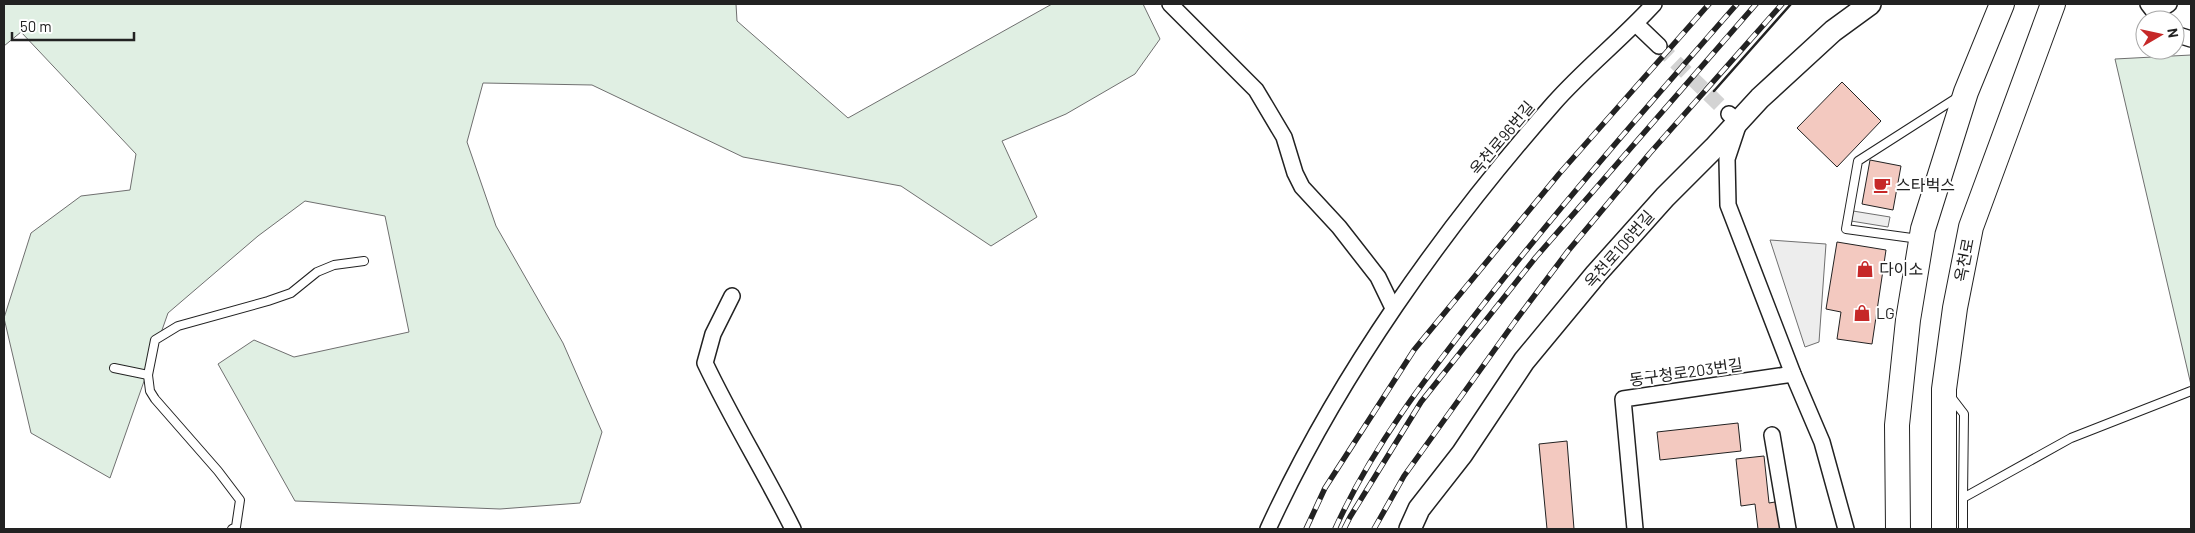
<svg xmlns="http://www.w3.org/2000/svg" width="2195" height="533" font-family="Barlow,'Noto Sans KR',sans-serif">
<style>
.green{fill:#e0efe3;stroke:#6f6f6f}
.parking{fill:#ededed;stroke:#6f6f6f}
.building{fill:#f3c9c0;stroke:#222}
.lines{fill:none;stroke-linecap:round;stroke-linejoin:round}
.street-tunnel{stroke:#d3d3d3;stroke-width:15;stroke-dasharray:15 8;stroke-linecap:butt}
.lane-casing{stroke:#222;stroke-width:10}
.street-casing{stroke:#222;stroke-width:18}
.secondary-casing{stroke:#222;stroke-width:24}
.primary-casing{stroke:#222;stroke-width:26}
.lane{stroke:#fff;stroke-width:8}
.street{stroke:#fff;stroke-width:15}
.secondary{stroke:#fff;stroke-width:21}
.primary{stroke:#fff;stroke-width:24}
.rail-casing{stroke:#222;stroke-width:5.5}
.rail{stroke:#fff;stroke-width:4;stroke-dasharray:11;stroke-linecap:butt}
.wall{stroke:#222;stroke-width:2.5}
.labels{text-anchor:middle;stroke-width:4;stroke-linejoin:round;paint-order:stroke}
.street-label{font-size:16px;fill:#222;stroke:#fff}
.poi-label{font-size:16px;fill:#222;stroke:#fff;text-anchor:start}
</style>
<rect width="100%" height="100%" fill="#fff"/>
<g class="green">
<path d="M4,4h732l1,17 111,97 204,-114h91l17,35 -25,35 -69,40 -64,27 35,76 -46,29 -90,-60 -158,-29 -151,-72 -109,-2 -16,59 29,84 67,117 39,89 -22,71 -80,6 -205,-8 -77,-137 36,-24 40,17 115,-25 -24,-116 -80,-15 -47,35 -90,77 -58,165 -79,-45 -27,-115 27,-85 50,-37 49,-6 6,-36 -115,-122 -17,14z"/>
<path d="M2191,55v330l-76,-326z"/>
</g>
<g class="parking">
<path d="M1853,211l37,6 -2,10 -37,-6z"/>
<path d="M1770,240l56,4 -7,98 -14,5z"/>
</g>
<g class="building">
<path d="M1842,82l39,39 -44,46 -40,-39z"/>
<path d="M1870,160l31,6 -8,44 -31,-6z"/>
<path d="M1837,242l49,8 -14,94 -35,-5 4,-27 -15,-3z"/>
<path d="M1738,423l3,28 -81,9 -3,-28z"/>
<path d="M1567,441l7,88h-27l-8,-85z"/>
<path d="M1764,456l5,47 12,-2 3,28h-26l-3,-25 -14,2 -5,-47z"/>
</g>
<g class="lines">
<path class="street-tunnel" d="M1659,46l70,68"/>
<g class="lane-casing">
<g id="lane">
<path d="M1919,239l-73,-10 12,-68 100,-64"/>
<path d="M114,368l34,7 7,-35 23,-14 90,-25 23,-8 26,-21 17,-7 30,-4"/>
<path d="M148,375l2,16 5,8 63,72 22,29 -4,27 -4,2"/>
<path d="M1951,397l13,17 -1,84"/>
<path d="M1963,529v-31l108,-60 120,-47"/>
</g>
</g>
<g class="street-casing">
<g id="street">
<path d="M1170,4l86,86 28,47 11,36 7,14 37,40 39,50 15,31"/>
<path d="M2148,4l7,9 2,7"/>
<path d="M2155,13l14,-9"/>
<path d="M1636,24l23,22"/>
<path d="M2175,34l16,5"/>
<path d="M1729,114l10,9 -12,36 1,46 65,169 29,68 24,87"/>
<path d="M732,296l-19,38 -8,29c27,57 60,110 88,166"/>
<path d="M1772,435l16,94"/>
<path d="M1268,529c70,-153 175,-300 286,-426 31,-35 68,-64 100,-99"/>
<path d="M1635,529l-12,-130 170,-25"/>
</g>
</g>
<g class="secondary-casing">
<path id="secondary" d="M1410,529l9,-20 43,-55 62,-93 72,-87 69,-77 49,-49 46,-50 73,-67 37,-27"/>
</g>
<g class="primary-casing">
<g id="primary">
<path d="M1898,529l-1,-104 11,-105 15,-91 43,-137 36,-88"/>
<path d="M1944,529v-140l11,-81 16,-81 82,-223"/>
</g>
</g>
<use href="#lane" class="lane"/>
<use href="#street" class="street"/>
<use href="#secondary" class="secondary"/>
<use href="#primary" class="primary"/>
<g class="rail-casing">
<g id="rail">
<path d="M1306,529l19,-41 89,-138 145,-176 150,-170"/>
<path d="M1335,529c38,-84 93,-154 150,-227 80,-102 166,-200 252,-298"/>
<path d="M1344,529l6,-12 71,-115 115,-145 220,-253"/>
<path d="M1374,529l30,-53 112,-156 52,-69 82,-98 132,-149"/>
</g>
</g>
<use href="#rail" class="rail"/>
<path class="wall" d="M1714,91l77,-87"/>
</g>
<defs>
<g id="cafe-bare" transform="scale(1.35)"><path d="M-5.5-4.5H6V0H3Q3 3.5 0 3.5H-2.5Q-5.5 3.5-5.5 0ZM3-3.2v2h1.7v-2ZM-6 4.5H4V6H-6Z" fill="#c62828" stroke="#fff" stroke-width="2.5" paint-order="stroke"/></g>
<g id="shop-bare" transform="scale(1.35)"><path d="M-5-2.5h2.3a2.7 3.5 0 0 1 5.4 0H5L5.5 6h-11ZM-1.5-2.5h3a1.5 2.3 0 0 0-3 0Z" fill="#c62828" stroke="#fff" stroke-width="2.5" paint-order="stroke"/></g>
</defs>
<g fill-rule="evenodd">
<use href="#cafe-bare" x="1882" y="185"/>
<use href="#shop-bare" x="1865" y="269"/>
<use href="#shop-bare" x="1862" y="313"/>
</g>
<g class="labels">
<g class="street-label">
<text transform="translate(1502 138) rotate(-50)" y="6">옥천로96번길</text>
<text transform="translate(1619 249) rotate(-49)" y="6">옥천로106번길</text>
<text transform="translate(1964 260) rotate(-79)" y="6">옥천로</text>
<text transform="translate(1686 372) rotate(-8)" y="6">동구청로203번길</text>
</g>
<g class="poi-label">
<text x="1896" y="191">스타벅스</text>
<text x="1879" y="275">다이소</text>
<text x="1876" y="319">LG</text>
</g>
</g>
<rect width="2195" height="533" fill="none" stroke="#222222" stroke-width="10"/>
<g transform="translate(2160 35) rotate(81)"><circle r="24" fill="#ffffff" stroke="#a7a7a7"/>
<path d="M0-4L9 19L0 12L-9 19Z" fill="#c62828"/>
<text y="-8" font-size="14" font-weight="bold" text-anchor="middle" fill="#222222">N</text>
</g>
<path d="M12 32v8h122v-8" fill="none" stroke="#222222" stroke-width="2.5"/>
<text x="20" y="32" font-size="15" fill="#222222" stroke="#ffffff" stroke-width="4" paint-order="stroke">50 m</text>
</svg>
